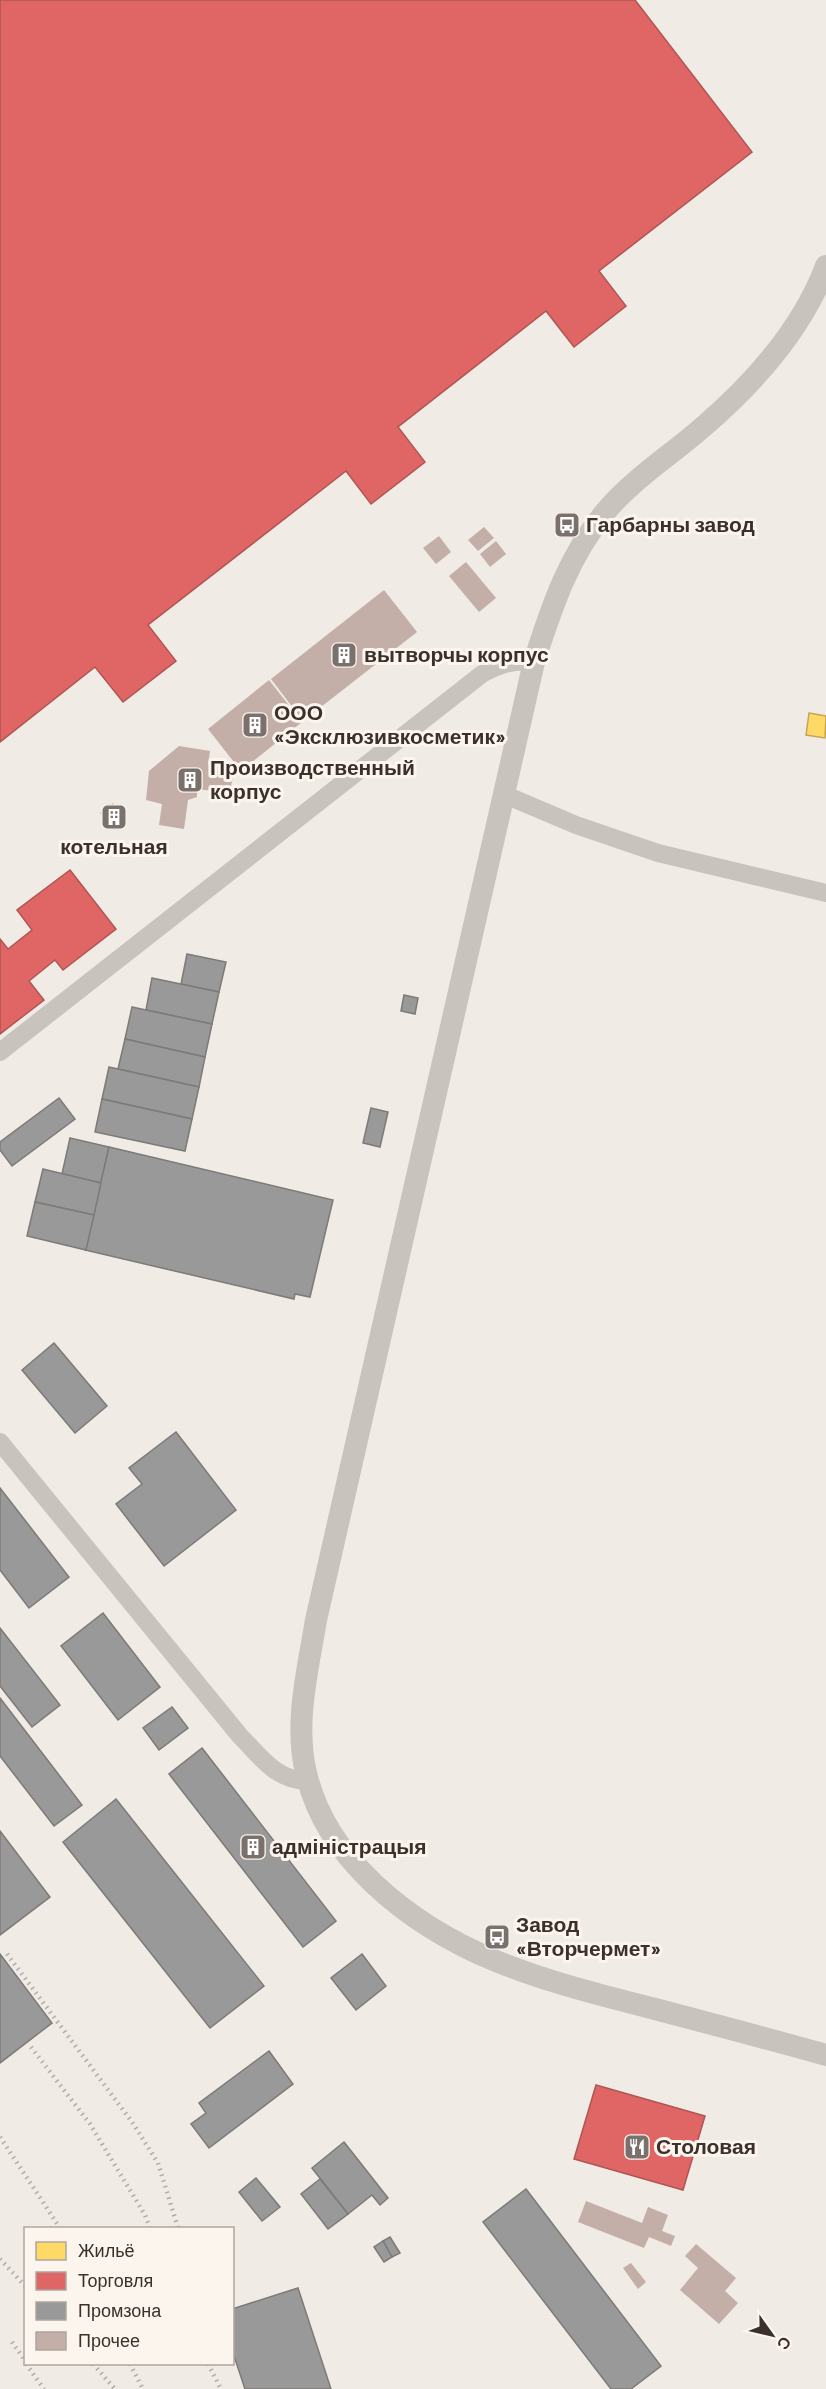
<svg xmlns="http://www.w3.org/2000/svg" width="826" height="2389" font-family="Barlow,sans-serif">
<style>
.homes{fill:#ffd966;stroke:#c4a654;stroke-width:1.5}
.shops{fill:#e06666;stroke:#ae5654;stroke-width:1.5}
.industry{fill:#999;stroke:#7d7a78;stroke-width:1.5}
.building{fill:#c3afa7}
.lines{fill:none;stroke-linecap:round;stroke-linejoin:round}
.minor{stroke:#c9c3be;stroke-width:18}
.tertiary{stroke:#c9c3be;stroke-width:22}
.rail{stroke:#b1aca8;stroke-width:4.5;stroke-dasharray:1.5 4.5;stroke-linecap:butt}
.labels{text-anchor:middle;stroke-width:6;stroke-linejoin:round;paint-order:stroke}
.poi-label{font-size:21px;font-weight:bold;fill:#3b302b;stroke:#fbf5ee;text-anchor:start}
</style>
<rect width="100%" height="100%" fill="#f0ebe5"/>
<path class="homes" d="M809,713l17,3 -1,22 -19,-3z"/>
<g class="shops">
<path d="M0,0h635l117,152 -153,119 27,35 -52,41 -28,-36 -148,116 27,35 -54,42 -25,-33 -198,154 28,36 -53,41 -28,-35 -95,75z"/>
<path d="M70,870l46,59 -53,41 -8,-10 -26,21 15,19 -44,34v-95l8,10 24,-19 -15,-20z"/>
<path d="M596,2085l109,31 -22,74 -109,-31z"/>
</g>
<g class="industry">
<path d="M187,954l39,8 -7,30 -38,-8z"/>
<path d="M152,978l67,14 -7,32 -66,-14z"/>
<path d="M404,995l14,3 -3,16 -14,-3z"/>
<path d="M132,1007l80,17 -7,33 -80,-18z"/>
<path d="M125,1039l80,18 -6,30 -81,-18z"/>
<path d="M109,1067l90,20 -7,32 -90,-20z"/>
<path d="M59,1098l16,21 -63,47 -12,-16v-8z"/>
<path d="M102,1099l90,20 -7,32 -90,-19z"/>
<path d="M371,1108l17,4 -8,35 -17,-4z"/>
<path d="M70,1138l39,9 -8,36 -39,-9z"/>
<path d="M109,1147l224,53 -23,97 -15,-3 -1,5 -209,-49z"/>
<path d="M43,1169l58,14 -7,32 -59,-13z"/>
<path d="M35,1202l59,13 -8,35 -59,-14z"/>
<path d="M54,1343l53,63 -32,27 -53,-63z"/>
<path d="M176,1432l60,78 -72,56 -48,-62 26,-20 -13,-16z"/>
<path d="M0,1488l69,89 -40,31 -29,-38z"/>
<path d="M103,1613l57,74 -42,33 -57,-74z"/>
<path d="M0,1628l60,77 -28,22 -32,-41z"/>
<path d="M0,1698l82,107 -28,21 -54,-70z"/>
<path d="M172,1707l16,21 -29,22 -16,-22z"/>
<path d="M202,1748l134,173 -33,26 -134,-173z"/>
<path d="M116,1799l148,187 -54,42 -147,-186z"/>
<path d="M0,1831l50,66 -50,38z"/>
<path d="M0,1954l52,69 -52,40z"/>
<path d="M362,1954l24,32 -30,24 -25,-32z"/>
<path d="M269,2051l24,33 -84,64 -18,-24 15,-11 -7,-10z"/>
<path d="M344,2142l44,56 -8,7 -8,-10 -24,19 -36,-46z"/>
<path d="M256,2178l24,29 -18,14 -23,-29z"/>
<path d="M320,2179l28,35 -20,15 -27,-35z"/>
<path d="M526,2189l135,177 -30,23h-20l-128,-167z"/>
<path d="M390,2237l10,16 -8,4 -9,-16z"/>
<path d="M383,2241l9,16 -8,5 -10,-15z"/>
<path d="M298,2288l33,101h-86l-13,-39v-41z"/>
</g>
<g class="building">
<path d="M484,527l10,11 -16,13 -10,-11z"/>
<path d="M439,536l12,16 -15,12 -13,-16z"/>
<path d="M496,541l10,13 -16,13 -10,-13z"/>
<path d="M466,562l30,36 -17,14 -30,-36z"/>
<path d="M384,590l33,42 -114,89 -32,-42z"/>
<path d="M269,680l33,42 -61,49 -33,-42z"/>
<path d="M179,746l31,5 -2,14 26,4 -4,24 -33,-4v8l-9,3 -4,29 -25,-4 3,-21 -16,-4 3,-29z"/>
<path d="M113,803l14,17 -13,10 -14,-17z"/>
<path d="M586,2201l56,22 6,-16 20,8 -6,16 13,5 -4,10 -22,-9 -5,11 -66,-26z"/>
<path d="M696,2244l40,34 -11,13 13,12 -19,21 -39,-34 18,-22 -13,-12z"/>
<path d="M631,2263l15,19 -8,7 -15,-21z"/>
</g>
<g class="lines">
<g class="minor">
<path d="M503,794l73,31 82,28 168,40"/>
<path d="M0,1052l482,-378c18,-10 31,-14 52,-12"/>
<path d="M0,1442l240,294c21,21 36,45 69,45"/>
</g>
<path class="tertiary" d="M826,266c-24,64 -72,117 -123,161 -32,28 -69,51 -97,84 -38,46 -54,95 -72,151l-218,958c-8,50 -22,102 -10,153 11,45 34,78 67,110 81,77 178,99 282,126 57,15 114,30 171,46"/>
<g class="rail">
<path d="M7,1954l125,168 26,41 20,65"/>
<path d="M31,2047l59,77 55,91 5,13"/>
<path d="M0,2137l60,91"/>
<path d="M0,2259l26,28"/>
<path d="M12,2342l14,20"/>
<path d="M26,2364l18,25"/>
<path d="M93,2364l22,25"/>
<path d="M130,2364l13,25"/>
<path d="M208,2364l13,25"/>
</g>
</g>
<defs>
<g id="bus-square" transform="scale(1.35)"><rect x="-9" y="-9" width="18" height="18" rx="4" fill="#7a716c" stroke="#fbf5ee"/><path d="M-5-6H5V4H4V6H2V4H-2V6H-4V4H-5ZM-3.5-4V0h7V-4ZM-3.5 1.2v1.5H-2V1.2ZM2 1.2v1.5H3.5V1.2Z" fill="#fff"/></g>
<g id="building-square" transform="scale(1.35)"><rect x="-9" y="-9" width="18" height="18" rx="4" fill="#7a716c" stroke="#fbf5ee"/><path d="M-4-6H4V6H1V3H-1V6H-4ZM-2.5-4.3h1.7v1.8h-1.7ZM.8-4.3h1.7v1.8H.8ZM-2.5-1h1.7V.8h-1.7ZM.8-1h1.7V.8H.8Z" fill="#fff"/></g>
<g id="restaurant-square" transform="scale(1.35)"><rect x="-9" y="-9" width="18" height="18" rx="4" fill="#7a716c" stroke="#fbf5ee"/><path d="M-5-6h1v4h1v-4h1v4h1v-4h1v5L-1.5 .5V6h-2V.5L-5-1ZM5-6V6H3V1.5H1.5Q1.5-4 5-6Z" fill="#fff"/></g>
</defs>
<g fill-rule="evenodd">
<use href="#bus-square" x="567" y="525"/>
<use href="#building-square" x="344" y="655"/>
<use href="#building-square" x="255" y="725"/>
<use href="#building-square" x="190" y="780"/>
<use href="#building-square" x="114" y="817"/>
<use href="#building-square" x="253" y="1847"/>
<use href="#bus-square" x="497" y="1937"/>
<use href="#restaurant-square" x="637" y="2147"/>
</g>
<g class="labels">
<g class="poi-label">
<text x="586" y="532">Гарбарны завод</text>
<text x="364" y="662">вытворчы корпус</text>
<text x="274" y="720">ООО<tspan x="274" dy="24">«Эксклюзивкосметик»</tspan></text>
<text x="210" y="775">Производственный<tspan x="210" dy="24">корпус</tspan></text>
<text x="114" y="854" text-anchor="middle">котельная</text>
<text x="272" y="1854">адміністрацыя</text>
<text x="516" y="1932">Завод<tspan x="516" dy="24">«Вторчермет»</tspan></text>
<text x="656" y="2154">Столовая</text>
</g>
</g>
<rect x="24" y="2227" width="210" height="138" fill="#fbf5ee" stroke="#aea6a0" stroke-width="1.5"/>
<rect x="36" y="2242" width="30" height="18" fill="#ffd966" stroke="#aea6a0" stroke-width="1.5"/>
<text x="78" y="2257" font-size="18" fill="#3b302b">Жильё</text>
<rect x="36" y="2272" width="30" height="18" fill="#e06666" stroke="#aea6a0" stroke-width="1.5"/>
<text x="78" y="2287" font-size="18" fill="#3b302b">Торговля</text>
<rect x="36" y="2302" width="30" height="18" fill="#999999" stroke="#aea6a0" stroke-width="1.5"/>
<text x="78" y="2317" font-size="18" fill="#3b302b">Промзона</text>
<rect x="36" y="2332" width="30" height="18" fill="#c3afa7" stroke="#aea6a0" stroke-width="1.5"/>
<text x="78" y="2347" font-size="18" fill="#3b302b">Прочее</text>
<g transform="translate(772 2335) rotate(124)" stroke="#fbf5ee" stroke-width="4.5" paint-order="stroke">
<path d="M0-4.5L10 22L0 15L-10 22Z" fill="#3b302b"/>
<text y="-9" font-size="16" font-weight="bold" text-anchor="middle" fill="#3b302b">С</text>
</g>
</svg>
